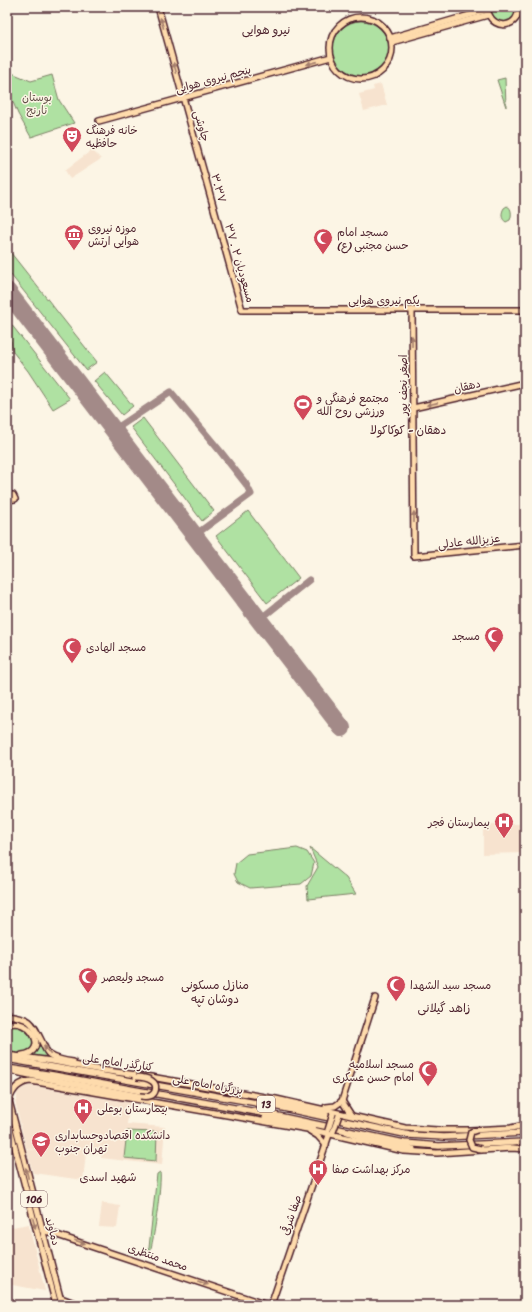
<svg xmlns="http://www.w3.org/2000/svg" width="532" height="1312" font-family="Sriracha,'Playpen Sans Arabic',sans-serif">
<style>
.built{fill:#f7e3cf}
.green{fill:#afe1a2;stroke:#7c8066}
.lines{fill:none;stroke-linecap:round;stroke-linejoin:round}
.taxiway{stroke:#a38a88;stroke-width:7}
.runway{stroke:#a38a88;stroke-width:18}
.major-casing{stroke:#4a1f2b;stroke-width:8}
.highway-casing{stroke:#4a1f2b;stroke-width:8}
.major{stroke:#fedbac;stroke-width:5}
.highway{stroke:#fedbac;stroke-width:5.5}
.major-bridge-casing{stroke:#4a1f2b;stroke-width:8;stroke-linecap:butt}
.major-bridge{stroke:#fedbac;stroke-width:5}
.oneway{fill:#a47d6c}
.labels{text-anchor:middle;stroke-width:3;stroke-linejoin:round;paint-order:stroke}
.shield{fill:#fcf5e5;stroke:#7f5f63;stroke-width:1}
.shield-label{font-size:10px;font-weight:bold;fill:#4a1f2b}
.street-label{font-size:11px;fill:#4a1f2b;stroke:#fcf5e5}
.park-label{font-size:11px;fill:#635049;stroke:#fcf5e5}
.poi-label{font-size:11px;fill:#4a1f2b;stroke:#fcf5e5;text-anchor:start}
.neighbourhood-label{font-size:12px;fill:#4a1f2b;stroke:#fcf5e5}
</style>
<rect width="100%" height="100%" fill="#fcf5e5"/>
<filter id="ink" filterUnits="userSpaceOnUse"><feTurbulence type="fractalNoise" baseFrequency=".025" numOctaves="2"/><feDisplacementMap in="SourceGraphic" scale="8" xChannelSelector="R" yChannelSelector="G"/><feConvolveMatrix kernelMatrix="1 2 1 2 8 2 1 2 1" color-interpolation-filters="sRGB"/></filter>
<g filter="url(#ink)">
<g class="built">
<path d="M381,84l6,21 -23,6 -5,-17 15,-4 -1,-4z"/>
<path d="M92,150l9,9 -31,20 -5,-9z"/>
<path d="M483,824h42v29l-42,1z"/>
<path d="M29,1083l101,18 -3,23 38,3 -3,38 -61,-7v-3l-57,-9 -2,5 3,-5 41,7 -3,27 -50,-7 -7,-24 11,1 -11,-2 -11,-47h2v-8l2,-4z"/>
<path d="M102,1203l18,3 -3,22 -18,-1z"/>
<path d="M29,1224v2l16,65 -38,-7v-56z"/>
</g>
<g class="green">
<path d="M490,7h26c1,21 -27,19 -26,0z"/>
<circle cx="361" cy="49" r="28"/>
<path d="M7,71l24,10 21,-6 7,25 15,23 -43,14 -13,-23 -11,-26z"/>
<path d="M505,78l1,29 -9,-27z"/>
<path d="M507,206c5,2 5,9 3,14l-4,2c-5,-3 -5,-9 -2,-14z"/>
<path d="M7,248l90,114 -11,8 -79,-100z"/>
<path d="M7,319l63,80 -17,10 -25,-38 -15,-19 -2,-11 -4,-1z"/>
<path d="M105,372l28,34 -11,9 -28,-34z"/>
<path d="M143,418l71,93 -12,10 -71,-94z"/>
<path d="M248,511l51,67 -32,25 -51,-67z"/>
<path d="M297,848l10,4 7,11 -3,13 -10,8 -51,4 -12,-6 -4,-8 2,-11 11,-9z"/>
<path d="M310,848l36,30 10,16 -48,5 -1,-13 11,-19z"/>
<path d="M14,1025c10,4 16,8 20,19 -5,11 -16,11 -27,10v-25z"/>
<path d="M39,1040l18,20 -26,-5 6,-4z"/>
<path d="M127,1131l30,1 -1,29 -32,-3z"/>
<path d="M160,1172c2,9 -7,79 -12,85l9,-83z"/>
</g>
<g class="lines">
<g class="taxiway">
<path d="M114,430l57,-38 49,59 26,33 5,10 -56,41"/>
<path d="M259,620l50,-40"/>
</g>
<path class="runway" d="M7,291l335,437"/>
<g class="major-casing">
<g id="major">
<path d="M158,7l84,303h283"/>
<path d="M519,10h6"/>
<path d="M488,12c6,20 33,15 30,-5"/>
<circle cx="361" cy="48" r="31"/>
<path d="M390,38l97,-28"/>
<path d="M392,42l96,-27"/>
<path d="M99,121l232,-64"/>
<path d="M412,310l2,246 111,-11"/>
<path d="M413,408l112,-25"/>
<path d="M7,496l6,-1 2,4 -8,1"/>
<path d="M7,1015c25,3 25,7 36,29 2,4 3,8 7,11 6,4 16,6 23,7"/>
<path d="M7,1025c22,-10 44,27 15,30"/>
<path d="M7,1055l45,6 49,9 50,7 125,22 129,29 33,2h32l41,-2 14,-3"/>
<path d="M10,1070l10,3 29,6 90,17"/>
<path d="M7,1093l55,212"/>
<path d="M266,1100l54,12 6,3 2,2"/>
<path d="M9,1101c3,-11 10,-19 22,-20l282,49 91,21 33,2 75,-5 13,1"/>
<path d="M342,1101l33,-103"/>
<path d="M342,1101l9,14"/>
<path d="M326,1107l9,-1 7,-5"/>
<path d="M7,1117l49,188"/>
<path d="M265,1118l49,8"/>
<path d="M310,1131l8,5 8,9"/>
<path d="M347,1132l25,9 41,8"/>
<path d="M42,1230l225,75"/>
<path d="M61,1298l19,7"/>
<path d="M271,1305l59,-173"/>
</g>
</g>
<g class="highway-casing">
<g id="highway">
<path d="M7,1059l267,47 135,29 35,2 81,-4"/>
<path d="M7,1068l46,7 220,40 131,28 35,3 86,-4"/>
</g>
</g>
<use href="#major" class="major"/>
<use href="#highway" class="highway"/>
<g class="major-bridge-casing">
<g id="major-bridge">
<path d="M136,1077c5,0 12,1 16,4 6,4 4,13 -2,15 -3,1 -7,0 -10,0"/>
<path d="M328,1130l5,-16"/>
<path d="M477,1130l-6,2 -2,8 3,7 9,2"/>
<path d="M333,1132l6,-17"/>
</g>
</g>
<use href="#major-bridge" class="major-bridge"/>
</g>
<defs><path id="oneway-solid" d="M-6-.8H1V-3.2L6.5 0L1 3.2V.8H-6Z"/></defs>
<g class="oneway">
<use href="#oneway-solid" transform="translate(162 23) rotate(-106)"/>
<use href="#oneway-solid" transform="translate(312 63) rotate(165)"/>
<use href="#oneway-solid" transform="translate(175 68) rotate(-106)"/>
<use href="#oneway-solid" transform="translate(412 341) rotate(-90)"/>
<use href="#oneway-solid" transform="translate(432 404) rotate(167)"/>
<use href="#oneway-solid" transform="translate(414 517) rotate(-90)"/>
<use href="#oneway-solid" transform="translate(47 1050) rotate(-127)"/>
<use href="#oneway-solid" transform="translate(27 1173) rotate(-104)"/>
<use href="#oneway-solid" transform="translate(34 1223) rotate(75)"/>
<use href="#oneway-solid" transform="translate(80 1242) rotate(18)"/>
<use href="#oneway-solid" transform="translate(203 1283) rotate(19)"/>
</g>
</g>
<defs>
<g id="theatre-pin" transform="scale(1)"><path d="M0 17L-7.5 6A9.5 9.5 0 1 1 7.5 6Z" fill="#d1495b" stroke="#fcf5e5"/><path d="M-5-5.5Q0-4 5-5.5V0Q5 5 0 6Q-5 5-5 0ZM-3.3-2.5H-1v1.5H-3.3ZM1-2.5H3.3v1.5H1ZM-2.8 1Q0 5.5 2.8 1Z" fill="#fff"/></g>
<g id="museum-pin" transform="scale(1)"><path d="M0 17L-7.5 6A9.5 9.5 0 1 1 7.5 6Z" fill="#d1495b" stroke="#fcf5e5"/><path d="M0-6L6-3V-2H-6V-3ZM-5-1h2V3h-2ZM-1-1h2V3h-2ZM3-1h2V3H3ZM-6 4H6V6H-6Z" fill="#fff"/></g>
<g id="mosque-pin" transform="scale(1)"><path d="M0 17L-7.5 6A9.5 9.5 0 1 1 7.5 6Z" fill="#d1495b" stroke="#fcf5e5"/><path d="M3.5-4.9A6 6 0 1 0 3.5 4.9A5 5 0 1 1 3.5-4.9Z" fill="#fff"/></g>
<g id="stadium-pin" transform="scale(1)"><path d="M0 17L-7.5 6A9.5 9.5 0 1 1 7.5 6Z" fill="#d1495b" stroke="#fcf5e5"/><path d="M0-5a6.5 5 0 1 0 0 10a6.5 5 0 1 0 0-10ZM-3.5-1.8h7v3.6h-7Z" fill="#fff"/></g>
<g id="hospital-pin" transform="scale(1)"><path d="M0 17L-7.5 6A9.5 9.5 0 1 1 7.5 6Z" fill="#d1495b" stroke="#fcf5e5"/><path d="M-5-5h3v3.5h4V-5h3V5h-3V1.5h-4V5h-3Z" fill="#fff"/></g>
<g id="university-pin" transform="scale(1)"><path d="M0 17L-7.5 6A9.5 9.5 0 1 1 7.5 6Z" fill="#d1495b" stroke="#fcf5e5"/><path d="M0-5L7-2L0 1L-7-2ZM-4 1L0 2.5L4 1V4Q0 6-4 4Z" fill="#fff"/></g>
</defs>
<g fill-rule="evenodd">
<use href="#theatre-pin" x="72" y="136"/>
<use href="#museum-pin" x="74" y="234"/>
<use href="#mosque-pin" x="323" y="238"/>
<use href="#stadium-pin" x="303" y="404"/>
<use href="#mosque-pin" x="494" y="636"/>
<use href="#mosque-pin" x="72" y="647"/>
<use href="#hospital-pin" x="504" y="822"/>
<use href="#mosque-pin" x="88" y="977"/>
<use href="#mosque-pin" x="396" y="985"/>
<use href="#mosque-pin" x="428" y="1070"/>
<use href="#hospital-pin" x="83" y="1108"/>
<use href="#university-pin" x="41" y="1141"/>
<use href="#hospital-pin" x="318" y="1169"/>
</g>
<g class="labels">
<g class="shield">
<rect x="257" y="1096" width="18" height="16" rx="3"/>
<rect x="21" y="1191" width="26" height="16" rx="3"/>
</g>
<g class="shield-label">
<text x="266" y="1108">13</text>
<text x="34" y="1203">106</text>
</g>
<g class="street-label">
<text transform="translate(213 79) rotate(-15)" y="4">پنجم نیروی هوایی</text>
<text transform="translate(202 126) rotate(74)" y="4">چاوشی</text>
<text transform="translate(219 188) rotate(74)" y="4">۳.۳۷</text>
<text transform="translate(240 263) rotate(74)" y="4">مسعودیان ۲ . ۳۷</text>
<text x="384" y="304">یکم نیروی هوایی</text>
<text transform="translate(403 385) rotate(-90)" y="4">اصغر نجف پور</text>
<text transform="translate(467 386) rotate(-13)" y="4">دهقان</text>
<text transform="translate(469 541) rotate(-6)" y="4">عزیزالله عادلی</text>
<text transform="translate(118 1062) rotate(8)" y="4">کنارگذر امام علی</text>
<text transform="translate(208 1084) rotate(10)" y="4">بزرگراه امام علی</text>
<text transform="translate(291 1215) rotate(-71)" y="4">صفا شرقی</text>
<text transform="translate(53 1231) rotate(75)" y="4">دماوند</text>
<text transform="translate(158 1257) rotate(19)" y="4">محمد منتظری</text>
</g>
<g class="park-label">
<text x="37" y="101">بوستان<tspan x="37" dy="13">نارنج</tspan></text>
</g>
<g class="poi-label">
<text x="86" y="134">خانه فرهنگ<tspan x="86" dy="13">حافظیه</tspan></text>
<text x="88" y="232">موزه نیروی<tspan x="88" dy="13">هوایی ارتش</tspan></text>
<text x="337" y="236">مسجد امام<tspan x="337" dy="13">حسن مجتبی (ع)</tspan></text>
<text x="317" y="402">مجتمع فرهنگی و<tspan x="317" dy="13">ورزشی روح الله</tspan></text>
<text x="480" y="640" text-anchor="end">مسجد</text>
<text x="86" y="651">مسجد الهادی</text>
<text x="490" y="826" text-anchor="end">بیمارستان فجر</text>
<text x="102" y="981">مسجد ولیعصر</text>
<text x="410" y="989">مسجد سید الشهدا</text>
<text x="414" y="1068" text-anchor="end">مسجد اسلامیه<tspan x="414" dy="13">امام حسن عسکری</tspan></text>
<text x="97" y="1112">بیمارستان بوعلی</text>
<text x="55" y="1139">دانشکده اقتصادوحسابداری<tspan x="55" dy="13">تهران جنوب</tspan></text>
<text x="332" y="1173">مرکز بهداشت صفا</text>
</g>
<g class="neighbourhood-label">
<text x="266" y="34">نیرو هوایی</text>
<text x="408" y="434">دهقان - کوکاکولا</text>
<text x="215" y="989">منازل مسکونی<tspan x="215" dy="14">دوشان تپه</tspan></text>
<text x="444" y="1012">زاهد گیلانی</text>
<text x="108" y="1181">شهید اسدی</text>
</g>
</g>
<rect width="532" height="1312" fill="none" stroke="#fcf5e5" stroke-width="24"/>
<rect x="12" y="12" width="508" height="1288" fill="none" stroke="#4a1f2b" stroke-width="1.5" filter="url(#ink)"/>
</svg>
